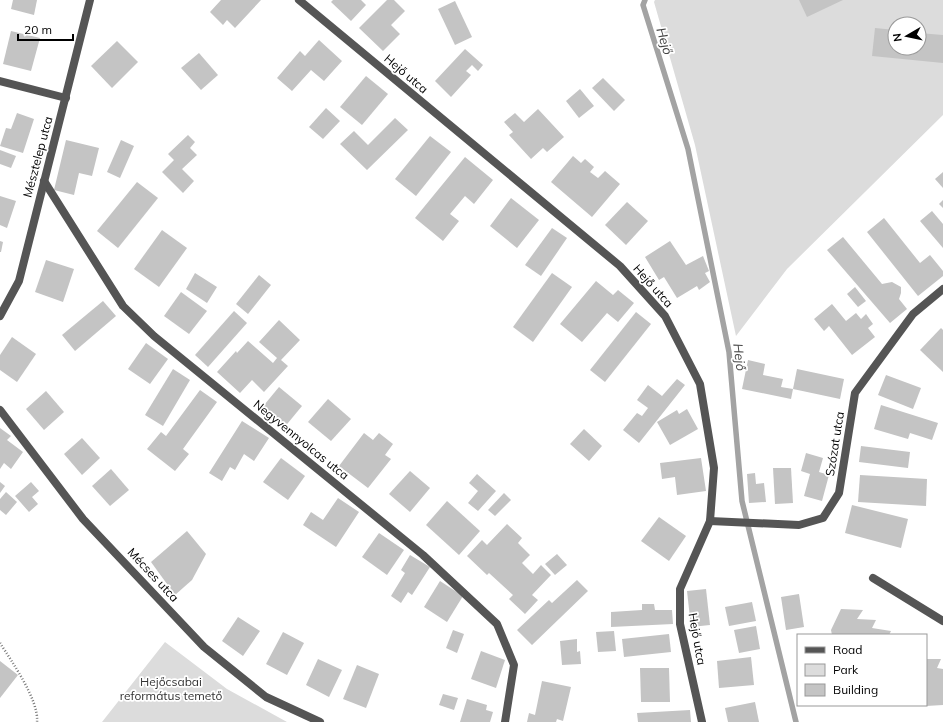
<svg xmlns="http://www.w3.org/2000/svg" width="943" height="722" font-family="Mulish,sans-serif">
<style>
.green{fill:#dcdcdc;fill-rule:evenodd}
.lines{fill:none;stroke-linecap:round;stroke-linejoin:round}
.stream{stroke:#a3a3a3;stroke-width:5.5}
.building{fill:#c4c4c4}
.path{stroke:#777;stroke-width:2.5;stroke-dasharray:1 2;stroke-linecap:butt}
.street{stroke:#555;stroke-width:8}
.labels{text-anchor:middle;stroke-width:3.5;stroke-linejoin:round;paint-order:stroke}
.street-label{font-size:12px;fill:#000;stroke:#fff}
.park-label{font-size:12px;fill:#333;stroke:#fff}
.water-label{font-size:13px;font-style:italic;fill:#444;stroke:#fff}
</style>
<rect width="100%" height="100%" fill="#fff"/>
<g class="green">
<path d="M655,0h288v115l-156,154 -51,67 -41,-191 -41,-143zM895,24h24v24h-24z"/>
<path d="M165,642l62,47 60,33h-185z"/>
</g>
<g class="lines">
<path class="stream" d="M645,0l-2,5 45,144 41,203 13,149 54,221"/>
</g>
<g class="building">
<path d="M13,0h24l-3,15 -23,-6z"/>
<path d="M221,0h40l-26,28 -8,-8 -4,5 -13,-13z"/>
<path d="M333,0h28l5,5 -15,16 -20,-19z"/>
<path d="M387,0h7l11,11 -14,14 9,9 -17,17 -24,-23z"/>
<path d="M799,0h44l-36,17z"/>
<path d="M455,1l17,36 -17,8 -17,-36z"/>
<path d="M875,28l20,2v18h24v-15l24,2v28l-71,-7z"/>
<path d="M11,31l29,7 -9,33 -28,-7z"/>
<path d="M319,40l23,21 -18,20 -13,-11 -19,21 -15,-13 23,-27 5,5z"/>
<path d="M117,41l21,21 -26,26 -21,-22z"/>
<path d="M465,49l18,16 -5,6 -6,-6 -6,6 5,4 -20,22 -16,-16z"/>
<path d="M199,53l19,22 -17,15 -20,-22z"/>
<path d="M366,76l22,18 -26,31 -22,-18z"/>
<path d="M603,78l22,22 -11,11 -22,-23z"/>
<path d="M580,89l14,17 -15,12 -13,-17z"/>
<path d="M326,108l14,13 -17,18 -14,-12z"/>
<path d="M538,109l26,28 -17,15 -4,-4 -12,11 -22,-24 4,-3 -9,-10 11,-9 9,9z"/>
<path d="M17,113l17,6 -11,34 -23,-7 6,-18 5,1z"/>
<path d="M395,118l13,12 -41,40 -27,-26 14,-13 14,14z"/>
<path d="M188,135l7,7 -5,6 7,7 -15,14 12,12 -11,12 -21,-21 12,-12 -6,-6z"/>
<path d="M430,136l21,16 -35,44 -21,-17z"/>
<path d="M66,140l33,8 -7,28 -13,-3 -5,22 -20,-5z"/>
<path d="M121,140l13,6 -14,32 -13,-6z"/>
<path d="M0,150l16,6 -5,12 -11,-4z"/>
<path d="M573,156l8,7 4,-4 9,8 -4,5 8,6 7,-7 15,13 -28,33 -41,-35z"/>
<path d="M465,157l28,23 -19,24 -9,-8 -15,18 9,7 -16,20 -28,-23z"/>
<path d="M943,172v16l-8,-9z"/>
<path d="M137,182l21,16 -40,50 -21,-17z"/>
<path d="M0,196l16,5 -9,27 -7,-3z"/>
<path d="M511,198l28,22 -22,28 -27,-22z"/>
<path d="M943,200v8l-4,-4z"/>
<path d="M627,202l21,19 -22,24 -21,-20z"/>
<path d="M932,211l11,13v24l-23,-27z"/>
<path d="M884,218l36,45 10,-8 13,16v5l-25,20 -51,-64z"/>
<path d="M552,228l15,10 -26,38 -16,-11z"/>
<path d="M162,230l25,18 -28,39 -25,-18z"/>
<path d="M843,237l39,47 10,-2 9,5v6l-2,6 8,10 -17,14 -63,-73z"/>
<path d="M0,241l3,1 -2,10h-1z"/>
<path d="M670,241l16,24 17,-9 6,15 -4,2 5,9 -11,8 -2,-4 -20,12 -13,-21 -5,3 -14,-23z"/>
<path d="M46,260l28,9 -11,33 -28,-10z"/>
<path d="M195,273l22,14 -10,16 -21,-14z"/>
<path d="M552,273l20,14 -39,55 -20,-15z"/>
<path d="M259,275l12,10 -23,29 -12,-10z"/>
<path d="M596,281l17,14 5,-5 16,13 -16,19 -11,-9 -25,29 -22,-18z"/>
<path d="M855,287l11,14 -8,6 -11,-13z"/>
<path d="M181,292l26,19 -18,23 -25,-18z"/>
<path d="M103,301l13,15 -41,35 -13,-16z"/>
<path d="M832,304l14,17 10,-8 5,6 5,-5 7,10 -5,4 7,9 -23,18 -23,-29 -5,5 -10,-12z"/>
<path d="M234,311l13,12 -39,44 -13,-12z"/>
<path d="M636,312l15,12 -46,58 -15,-12z"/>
<path d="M279,320l21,20 -19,20 7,6 -24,26 -12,-12 -12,13 -23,-21 19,-21 1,2 11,-12 25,22 4,-5 -18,-16z"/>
<path d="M941,328l2,2v42l-23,-22z"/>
<path d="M12,337l24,17 -19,28 -17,-12v-15z"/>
<path d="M146,343l22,16 -18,25 -22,-15z"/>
<path d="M748,360l17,4 -2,11 20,4 -2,8 12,2 -2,10 -49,-10z"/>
<path d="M173,369l17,11 -27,46 -18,-11z"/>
<path d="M797,369l47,10 -4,20 -47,-10z"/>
<path d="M886,375l35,13 -8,21 -35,-14z"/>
<path d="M677,379l8,6 -46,58 -16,-13 14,-17 5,3 6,-8 -11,-8 11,-15 14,11z"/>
<path d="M279,387l23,19 -19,23 -23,-19z"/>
<path d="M200,390l17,12 -34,47 6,5 -14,17 -28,-22 14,-17 5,4z"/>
<path d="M46,391l18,21 -20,18 -18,-21z"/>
<path d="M328,399l23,20 -20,22 -23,-19z"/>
<path d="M881,405l57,18 -6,17 -22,-7 -2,6 -34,-10z"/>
<path d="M687,409l11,20 -28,16 -13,-23 20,-12 2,4z"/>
<path d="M242,421l27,17 -15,23 -10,-7 -9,16 -5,-3 -8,14 -13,-8z"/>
<path d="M0,428l11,8 -4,4 16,12 -12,17 -7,-6 -4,6z"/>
<path d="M584,429l18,17 -13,15 -19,-17z"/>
<path d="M364,433l9,7 6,-7 14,11 -8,11 6,4 -23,29 -29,-22z"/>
<path d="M82,438l18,20 -18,17 -18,-21z"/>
<path d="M861,446l49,6 -2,16 -49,-6z"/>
<path d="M806,453l17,5 -4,14 10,3 -7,26 -18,-5 6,-22 -9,-3z"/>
<path d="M281,458l24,18 -17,24 -25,-18z"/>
<path d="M701,458l5,33 -29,4 -2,-18 -13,2 -2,-16z"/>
<path d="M773,468h18l2,35 -18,1z"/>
<path d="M111,469l18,21 -19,16 -18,-20z"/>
<path d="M410,471l20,17 -20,24 -21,-18z"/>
<path d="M755,473l1,11 8,-1 2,19 -17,1 -2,-29z"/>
<path d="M477,474l19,17 -18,20 -10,-8 10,-12 -9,-8z"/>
<path d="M860,475l67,4 -1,27 -68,-4z"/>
<path d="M0,482l5,4 -5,7z"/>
<path d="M31,482l8,9 -7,6 6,7 -9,8 -14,-16z"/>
<path d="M6,492l11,10 -11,13 -6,-5v-11z"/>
<path d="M504,493l7,7 -16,16 -7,-6z"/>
<path d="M338,498l21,14 -23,35 -33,-22 8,-13 12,8z"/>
<path d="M447,501l33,30 -21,24 -33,-30z"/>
<path d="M852,505l56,14 -7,29 -56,-15z"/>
<path d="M659,517l27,19 -17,25 -28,-20z"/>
<path d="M507,524l15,14 -4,5 12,12 -8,8 11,11 8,-9 10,10 -19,20 6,5 -13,14 -16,-15 4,-4 -24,-22 -2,2 -20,-19 15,-16 5,5z"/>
<path d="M187,531l19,23 -14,26 -17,15 -24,-33z"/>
<path d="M379,533l25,17 -17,25 -25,-18z"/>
<path d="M557,554l10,11 -12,10 -10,-11z"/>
<path d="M410,555l20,12 -18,28 -4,-3 -7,11 -10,-7 14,-23 -4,-3z"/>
<path d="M577,580l11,11 -56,54 -15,-15 32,-30 3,3z"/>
<path d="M440,581l23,15 -16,26 -23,-15z"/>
<path d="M706,589l4,36 -19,2 -4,-36z"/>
<path d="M799,594l5,33 -18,3 -5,-33z"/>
<path d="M752,602l4,19 -27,5 -4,-19z"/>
<path d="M642,604h12l1,6h17l1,14 -62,3v-15l31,-2z"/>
<path d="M841,609l22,1 -6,9 19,1 -4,8 19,3 -2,4h-57l-1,-5z"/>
<path d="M238,617l22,14 -17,25 -21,-15z"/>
<path d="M756,626l4,23 -21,4 -5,-23z"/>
<path d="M453,630l11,4 -7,19 -11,-5z"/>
<path d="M614,631l2,20 -18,1 -2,-20z"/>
<path d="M283,632l21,11 -17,32 -21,-11z"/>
<path d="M669,634l2,18 -47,5 -2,-18z"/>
<path d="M577,639v13l3,-1 1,13 -19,1 -2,-24z"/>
<path d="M481,651l24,9 -9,28 -25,-9z"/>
<path d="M751,657l3,28 -35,3 -2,-27z"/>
<path d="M318,659l24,11 -13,27 -23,-12z"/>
<path d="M926,659h15l-4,9 6,1v36l-17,1z"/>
<path d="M0,661l18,14 -18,23z"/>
<path d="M357,665l22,9 -13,34 -23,-9z"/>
<path d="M640,668h29l1,34h-29z"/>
<path d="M542,681l29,6 -8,34 -6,-2 -1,3h-29l2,-9 6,2z"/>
<path d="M443,694l15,4 -4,12 -15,-5z"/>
<path d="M467,699l20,6 -1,5 7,2 -3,10h-30z"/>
<path d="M755,702l4,20h-31l-3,-14z"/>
<path d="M690,710l1,12h-53l-1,-9z"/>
</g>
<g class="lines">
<path class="path" d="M0,643c12,19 39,57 37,79"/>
<g class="street">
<path d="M299,0l321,266 45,50 35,68 14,84 -4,53 -30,68v35l22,98"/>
<path d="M0,81l66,17"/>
<path d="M44,181l79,125 31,30 269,219 74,69 17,41 -9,57"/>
<path d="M0,316l19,-35 71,-281"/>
<path d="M0,410l83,109 121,128 62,50 54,25"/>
<path d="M710,521l89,4 24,-7 16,-25 16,-100 58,-79 30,-25"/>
<path d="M873,578l70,43"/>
</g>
</g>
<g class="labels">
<g class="street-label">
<text transform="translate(406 74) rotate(40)" y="4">Hejő utca</text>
<text transform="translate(38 157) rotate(-75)" y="4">Mésztelep utca</text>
<text transform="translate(653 286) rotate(48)" y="4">Hejő utca</text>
<text transform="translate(301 440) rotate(39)" y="4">Negyvennyolcas utca</text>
<text transform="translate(835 444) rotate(-81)" y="4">Szózat utca</text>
<text transform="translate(153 575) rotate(47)" y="4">Mécses utca</text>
<text transform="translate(697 639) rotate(80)" y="4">Hejő utca</text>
</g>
<g class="park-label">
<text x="171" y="686">Hejőcsabai<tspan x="171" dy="14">református temető</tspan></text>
</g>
<g class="water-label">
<text transform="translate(665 41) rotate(73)" y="5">Hejő</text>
<text transform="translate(740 357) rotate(83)" y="5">Hejő</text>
</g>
</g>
<rect x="797" y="634" width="130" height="72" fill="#ffffff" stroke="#999999"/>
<rect x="805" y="647" width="20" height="6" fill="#555555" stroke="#999999"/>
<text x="833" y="654" font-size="12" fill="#000000">Road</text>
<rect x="805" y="664" width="20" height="12" fill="#dcdcdc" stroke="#999999"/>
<text x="833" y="674" font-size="12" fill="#000000">Park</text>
<rect x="805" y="684" width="20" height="12" fill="#c4c4c4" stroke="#999999"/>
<text x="833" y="694" font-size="12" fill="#000000">Building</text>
<g transform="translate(907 36) rotate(261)"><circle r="19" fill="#ffffff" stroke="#999999"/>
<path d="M0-3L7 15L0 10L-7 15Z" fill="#000000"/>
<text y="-6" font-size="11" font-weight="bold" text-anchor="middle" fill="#000000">N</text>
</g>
<path d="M18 34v6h55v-6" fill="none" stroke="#000000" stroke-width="2"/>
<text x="24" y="34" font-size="12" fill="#000000" stroke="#ffffff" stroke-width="3" paint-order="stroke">20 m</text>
</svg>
